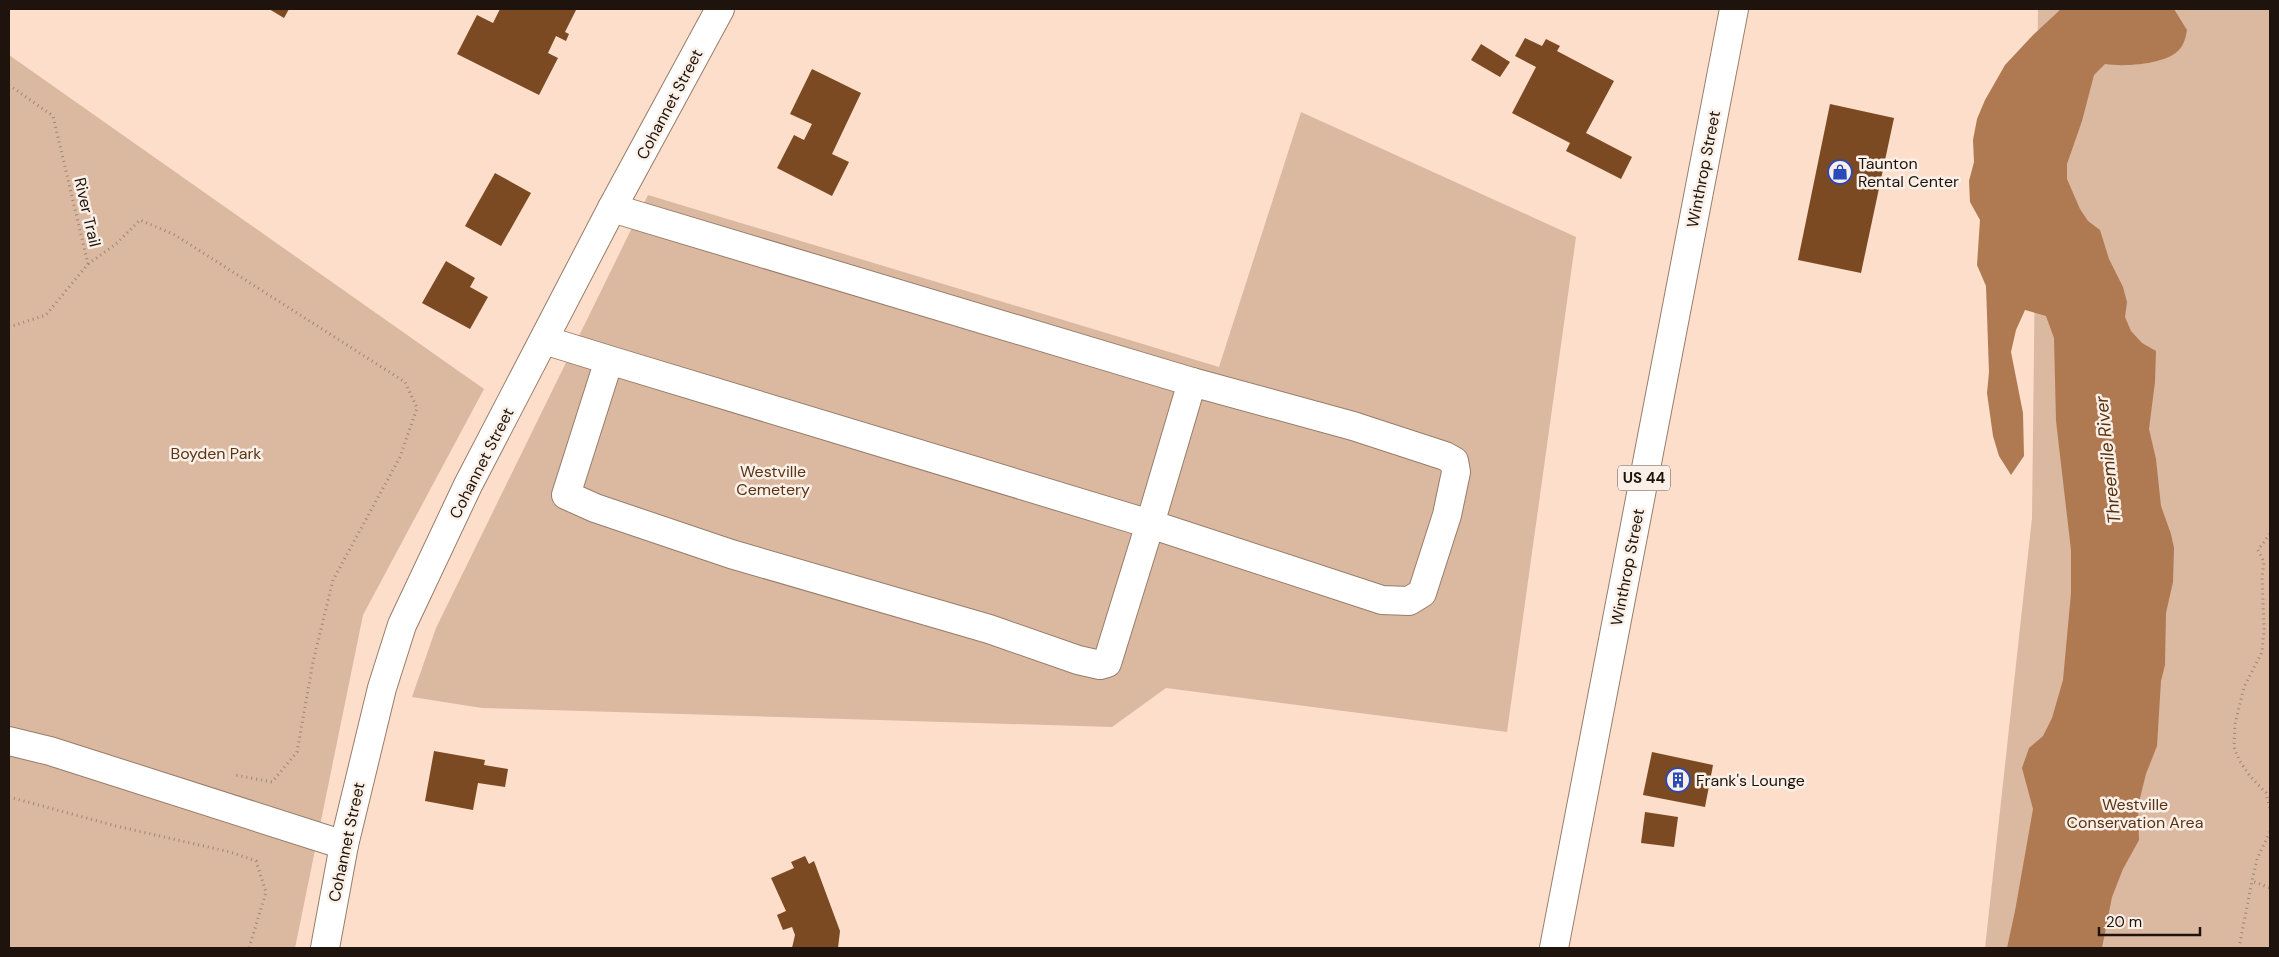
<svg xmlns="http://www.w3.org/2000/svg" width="2279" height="957" font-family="'DM Sans',sans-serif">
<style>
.green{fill:#dbb8a0}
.water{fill:#af7a52}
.building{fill:#7b4a22}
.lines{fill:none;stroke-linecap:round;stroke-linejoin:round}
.minor-casing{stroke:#977d6a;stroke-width:30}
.highway-casing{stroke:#977d6a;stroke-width:30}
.path{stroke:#9b8677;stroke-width:3;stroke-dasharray:1 4;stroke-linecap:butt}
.minor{stroke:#fff;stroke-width:28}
.highway{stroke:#fff;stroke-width:28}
.labels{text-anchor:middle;stroke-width:5;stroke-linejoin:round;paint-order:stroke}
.shield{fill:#fbf0e7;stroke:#60564e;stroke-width:1}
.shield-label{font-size:15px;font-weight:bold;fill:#1e140d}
.street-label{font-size:16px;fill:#1e140d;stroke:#fbf0e7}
.poi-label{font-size:16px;fill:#1e140d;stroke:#fbf0e7;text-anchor:start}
.park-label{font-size:16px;fill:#593315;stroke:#fbf0e7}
.water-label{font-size:18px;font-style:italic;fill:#563112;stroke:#fbf0e7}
</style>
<rect width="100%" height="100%" fill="#fcdeca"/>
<g class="green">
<path d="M2038,9h232v939h-285l47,-430z"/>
<path d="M9,55l475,334 -121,226 -68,333h-286z"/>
<path d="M1301,112l275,125 -69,495 -341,-44 -54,39 -630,-19 -70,-11 24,-69 212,-433 571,172z"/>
</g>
<path class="water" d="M2061,9h113l13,21c-1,5 -2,11 -5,16 -11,19 -58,21 -77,18l-11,11 -12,46 -15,43v15l13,30 8,12 12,9 9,29 14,28 4,15 -2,15 6,14 11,12 14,8 -1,31 -6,47 7,30 5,47 10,28 3,14 -1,34 -7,31 -1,52 -4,16 -4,65 -11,28 -8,32 1,34 -16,29 -11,28 -10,51h-95l8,-37 18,-102 -11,-41 7,-20 14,-12 9,-18 11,-38 8,-87v-43l-15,-129 -2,-83 -8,-22 -21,-6 -9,20 -5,22 12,61 1,43 -13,19 -12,-19 -6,-20 -6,-43 2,-21 -3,-86 -9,-21 3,-45 -10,-18 -1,-21 5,-19 -1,-22 4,-21 8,-19 20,-35 28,-30z"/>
<g class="building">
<path d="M269,9h20l-5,9z"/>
<path d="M500,9l76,1 -11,22 4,2 -3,7 -10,-5 -8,17 10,5 -19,37 -82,-41 20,-39 16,8z"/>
<path d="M1525,38l17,8 4,-7 14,7 -3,5 57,30 -28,52 46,24 -11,22 -55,-28 4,-8 -58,-30 24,-46 -21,-11z"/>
<path d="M1481,44l29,18 -10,15 -29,-17z"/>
<path d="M812,69l49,24 -29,61 17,8 -17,34 -55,-28 17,-33 10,5 8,-16 -22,-10z"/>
<path d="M1830,104l64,14 -33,155 -63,-13z"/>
<path d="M495,173l36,20 -30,53 -36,-20z"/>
<path d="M446,261l29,17 -5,9 18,10 -18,32 -48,-26z"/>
<path d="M434,751l51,9 -1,5 24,4 -3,18 -27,-4 -5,27 -48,-9z"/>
<path d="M1652,752l61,13 -8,42 -62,-12z"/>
<path d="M1645,812l33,5 -4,30 -33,-4z"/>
<path d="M805,856l4,8 5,-3 26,70 -2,17h-46l3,-13 -3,-8 -9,3 -6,-15 9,-4 -15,-33 23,-10 -3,-6z"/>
</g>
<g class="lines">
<g class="minor-casing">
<g id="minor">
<path d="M612,208l580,174"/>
<path d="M544,340l65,20 -43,135 29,13 136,46 258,75 89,31 22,5 7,-2 43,-139 -541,-164"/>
<path d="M1192,382l161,44 92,30 9,5 2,11 -9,43 -25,78 -13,8 -27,-1 -232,-76z"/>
<path d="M9,741l41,10 294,94"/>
<path d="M325,948l19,-103 38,-157 20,-63 66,-140 144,-277 108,-199"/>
</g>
</g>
<g class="highway-casing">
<path id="highway" d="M1554,948l180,-939"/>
</g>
<g class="path">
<path d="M9,85l44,31 35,148 -42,51 -37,12"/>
<path d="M88,264l28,-20 24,-24 35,15 230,147 12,26 -17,49 -67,123 -20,82 -16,90 -25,30 -37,-7"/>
<path d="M2270,534l-12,16 6,12 -2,15 2,52 -2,23 -18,35 -9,37 -1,23 5,13 11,16 16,17 4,15"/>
<path d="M9,797l107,29 114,26 26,9 10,31 -17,56"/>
<path d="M2270,832l-13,27 -5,22 18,7"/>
<path d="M2239,948l13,-67"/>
</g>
<use href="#minor" class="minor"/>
<use href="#highway" class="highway"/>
</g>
<defs>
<g id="shop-ring" transform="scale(1.25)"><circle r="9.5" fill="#fbf0e7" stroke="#2a4aba" stroke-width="1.5"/><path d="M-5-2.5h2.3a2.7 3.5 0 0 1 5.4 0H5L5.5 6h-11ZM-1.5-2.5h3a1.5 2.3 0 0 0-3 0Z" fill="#2a4aba"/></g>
<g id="building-ring" transform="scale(1.25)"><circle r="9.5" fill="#fbf0e7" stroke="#2a4aba" stroke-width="1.5"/><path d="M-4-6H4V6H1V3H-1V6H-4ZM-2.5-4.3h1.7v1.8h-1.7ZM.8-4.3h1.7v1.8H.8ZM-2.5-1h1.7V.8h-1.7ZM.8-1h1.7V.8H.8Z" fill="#2a4aba"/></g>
</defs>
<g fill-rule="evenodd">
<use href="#shop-ring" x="1840" y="172"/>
<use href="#building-ring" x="1678" y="780"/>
</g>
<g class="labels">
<rect class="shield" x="1618" y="465.5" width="52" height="25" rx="4"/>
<g class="shield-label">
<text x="1644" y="483">US 44</text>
</g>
<g class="street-label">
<text transform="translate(669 104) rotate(-62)" y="6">Cohannet Street</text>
<text transform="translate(1703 169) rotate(-79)" y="6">Winthrop Street</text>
<text transform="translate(88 212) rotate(77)" y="6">River Trail</text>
<text transform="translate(481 463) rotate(-63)" y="6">Cohannet Street</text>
<text transform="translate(1627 567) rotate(-79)" y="6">Winthrop Street</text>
<text transform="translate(346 842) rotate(-78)" y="6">Cohannet Street</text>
</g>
<g class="poi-label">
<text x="1858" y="169">Taunton<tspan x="1858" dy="18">Rental Center</tspan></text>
<text x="1696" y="786">Frank's Lounge</text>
</g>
<g class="park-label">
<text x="216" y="459">Boyden Park</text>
<text x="773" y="477">Westville<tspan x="773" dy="18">Cemetery</tspan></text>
<text x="2135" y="810">Westville<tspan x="2135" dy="18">Conservation Area</tspan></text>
</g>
<g class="water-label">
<text transform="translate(2108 460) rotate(-96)" y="6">Threemile River</text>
</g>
</g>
<rect width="2279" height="957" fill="none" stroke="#1e140d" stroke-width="20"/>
<path d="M2099 927v8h101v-8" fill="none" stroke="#1e140d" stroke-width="2.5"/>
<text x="2106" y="927" font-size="15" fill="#1e140d" stroke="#fbf0e7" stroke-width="4" paint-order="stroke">20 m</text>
</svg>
